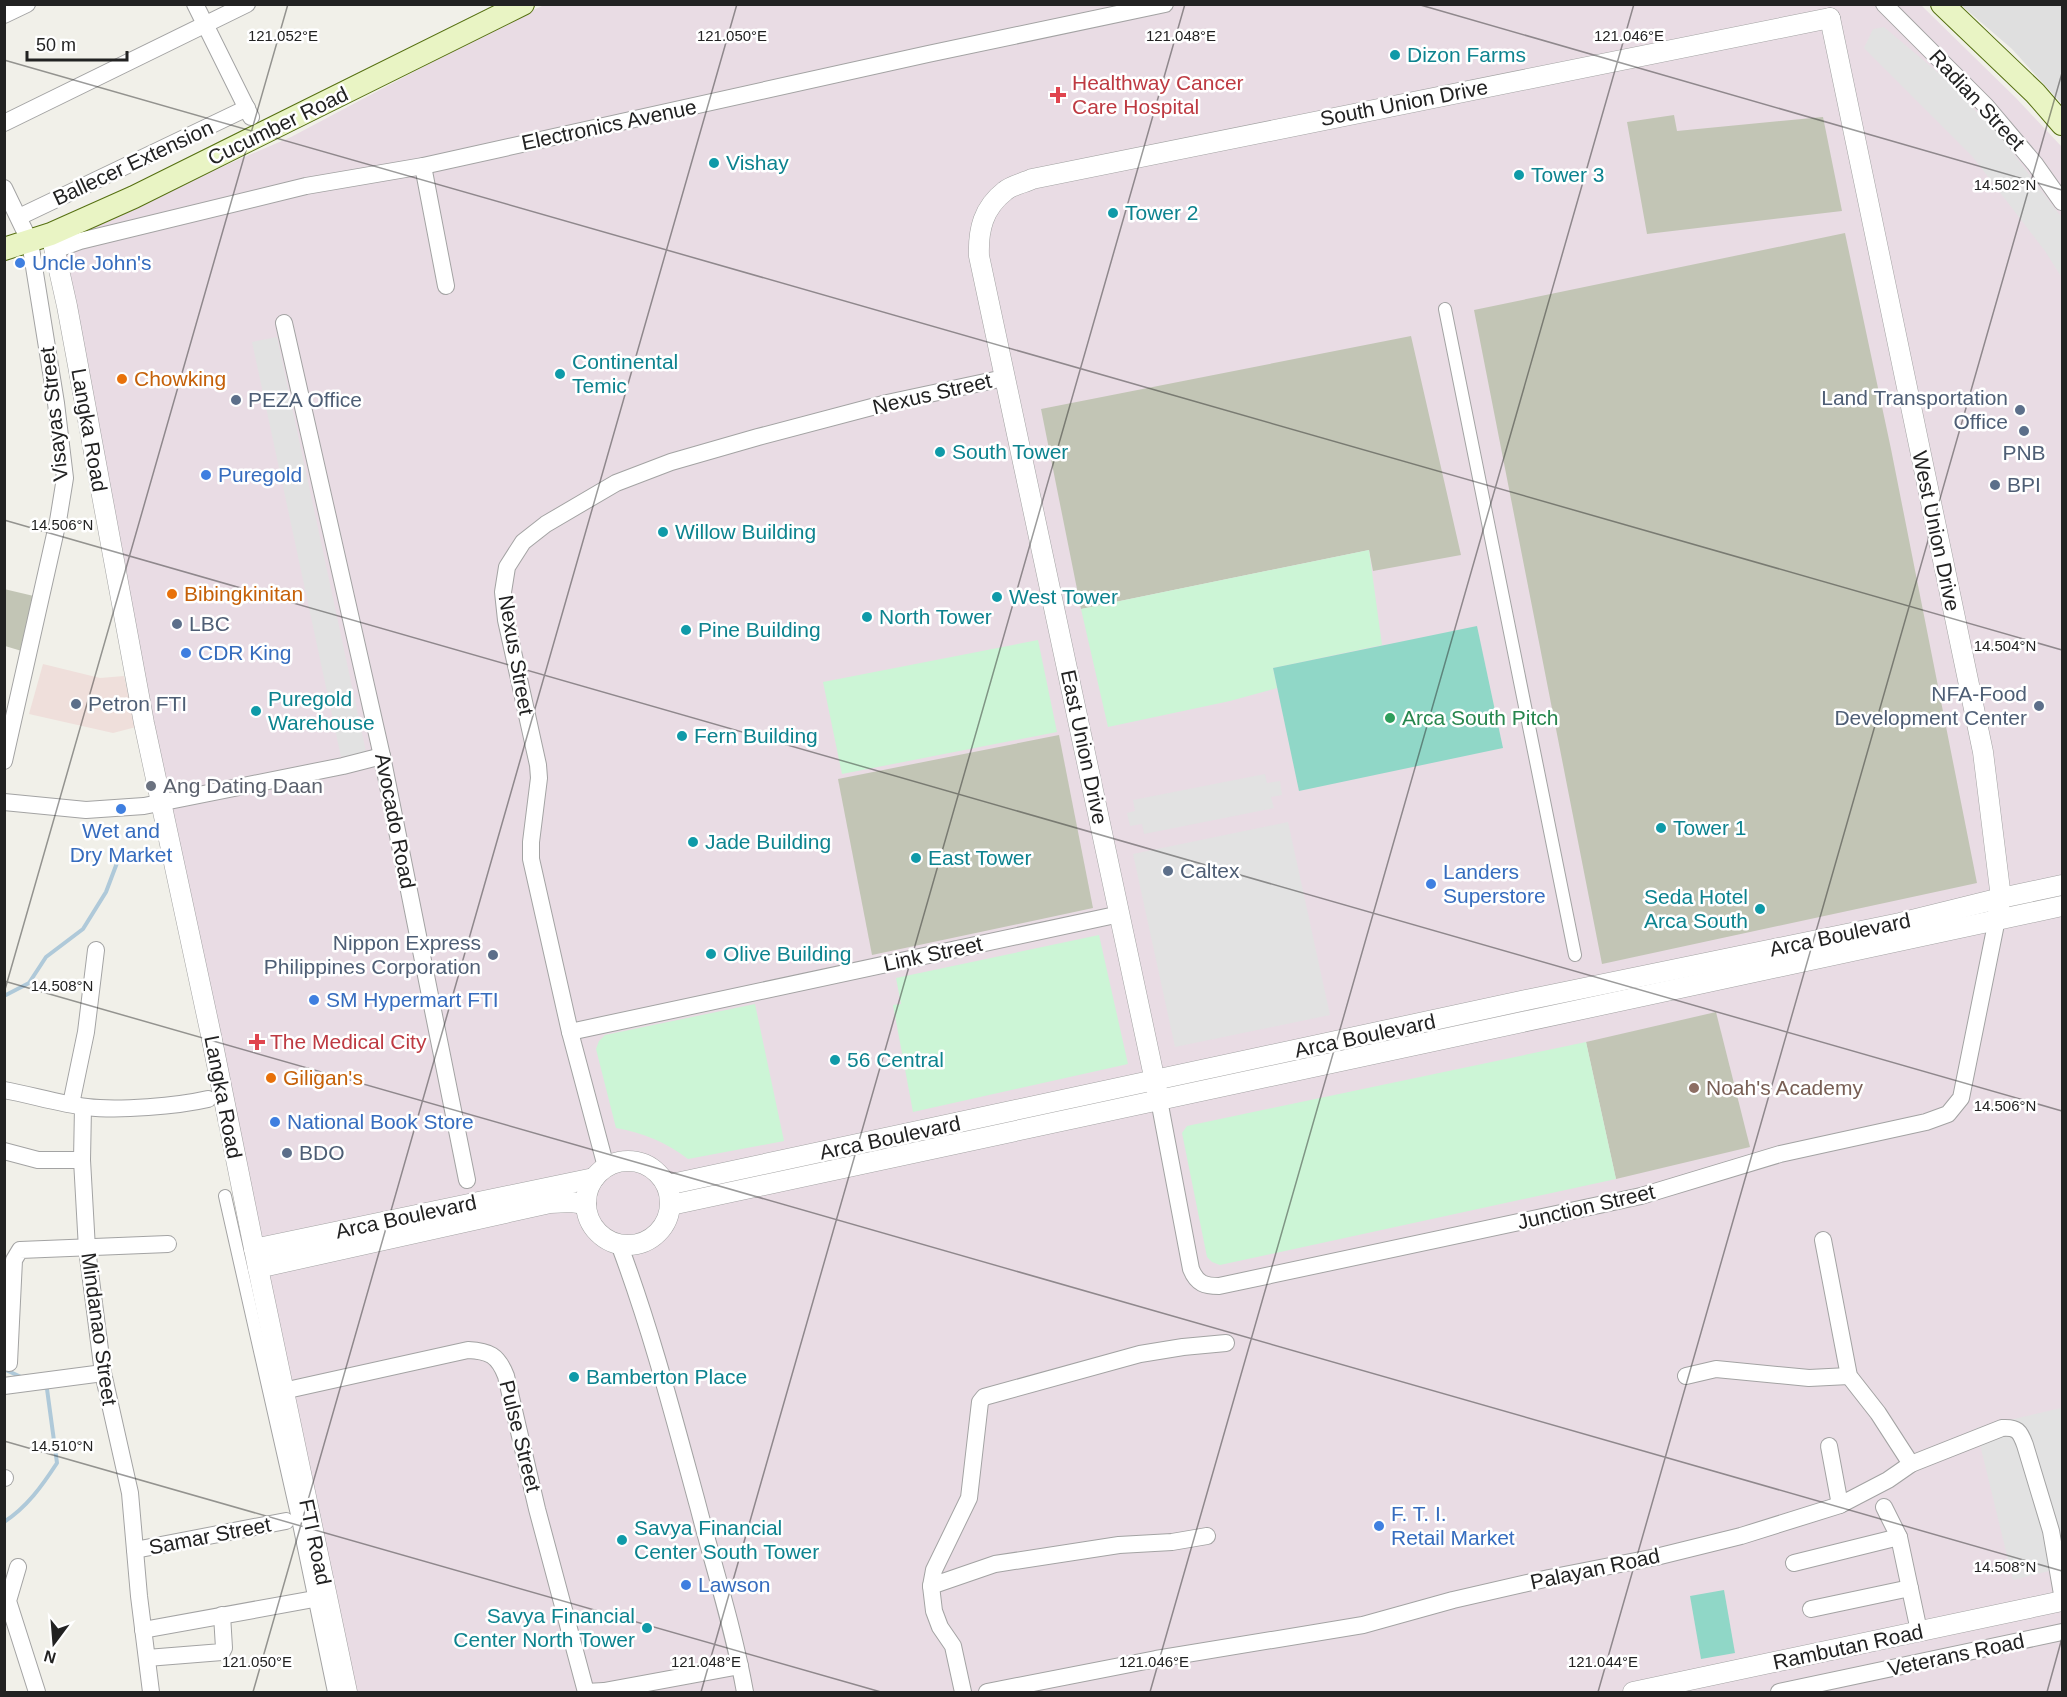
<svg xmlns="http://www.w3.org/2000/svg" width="2067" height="1697" font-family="Arial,sans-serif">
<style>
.residential{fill:#dfdfdf}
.commercial{fill:#efdfdb}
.industrial{fill:#e9dce4}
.construction{fill:#c2c5b5}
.park{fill:#ccf5d6}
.pitch{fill:#90d7c7}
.parking{fill:#e2e2e2}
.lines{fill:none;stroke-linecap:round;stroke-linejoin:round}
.stream{stroke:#afc9d9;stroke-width:4}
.pedestrian-casing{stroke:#a3a3a3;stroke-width:14}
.minor-casing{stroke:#a3a3a3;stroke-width:18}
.tertiary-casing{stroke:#a3a3a3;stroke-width:21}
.secondary-casing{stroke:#567011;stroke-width:24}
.pedestrian{stroke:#fff;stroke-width:12}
.minor{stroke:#fff;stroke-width:16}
.tertiary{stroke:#fff;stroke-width:20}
.secondary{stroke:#e9f4c4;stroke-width:22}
.ticks{fill:none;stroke:#222;stroke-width:1.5;stroke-opacity:0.45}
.culture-dot{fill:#0f9aa8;stroke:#fff;stroke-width:2}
.health-dot{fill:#e0444e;stroke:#fff;stroke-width:2}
.shop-dot{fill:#3f7fe0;stroke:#fff;stroke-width:2}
.food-dot{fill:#e8710a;stroke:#fff;stroke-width:2}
.service-dot{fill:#5c6f8a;stroke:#fff;stroke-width:2}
.leisure-dot{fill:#2e9e5b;stroke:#fff;stroke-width:2}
.worship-dot{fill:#6b7280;stroke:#fff;stroke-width:2}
.education-dot{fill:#8d6e63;stroke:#fff;stroke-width:2}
.labels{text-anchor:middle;stroke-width:5;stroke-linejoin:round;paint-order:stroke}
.culture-label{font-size:21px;fill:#0d838f;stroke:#fff;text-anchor:start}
.health-label{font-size:21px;fill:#be3a42;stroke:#fff;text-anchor:start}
.street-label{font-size:21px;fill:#222;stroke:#fff}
.shop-label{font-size:21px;fill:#366cbe;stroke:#fff;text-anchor:start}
.food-label{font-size:21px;fill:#c56008;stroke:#fff;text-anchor:start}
.service-label{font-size:21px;fill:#4e5e75;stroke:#fff;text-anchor:start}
.leisure-label{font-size:21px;fill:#27864d;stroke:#fff;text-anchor:start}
.worship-label{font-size:21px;fill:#5b616d;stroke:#fff;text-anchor:start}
.education-label{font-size:21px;fill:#785e54;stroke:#fff;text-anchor:start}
.ticks-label{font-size:15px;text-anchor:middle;fill:#222;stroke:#fff;stroke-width:5;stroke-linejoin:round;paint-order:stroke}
</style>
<rect width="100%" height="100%" fill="#f1f0e9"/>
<path class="residential" d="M1961,5h101v99l-50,-55z"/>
<path class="commercial" d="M43,664l57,14 24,-2 12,51 -23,6 -84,-19z"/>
<path class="industrial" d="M544,5h1377l95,93 46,49v1545h-1730l-285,-1446 24,-14 220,-95 217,-115z"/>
<g class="construction">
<path d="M1674,115l3,16 146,-14 19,94 -195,23 -20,-112z"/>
<path d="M1845,233l46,216 -32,7 32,-7 86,434 -375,81 -128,-654z"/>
<path d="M1411,336l50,219 -88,16 -4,-21 -288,59 -40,-200z"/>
<path d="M4,589l34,8 -13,55 -20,-6z"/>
<path d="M1059,735l34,173 -221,47 -34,-176z"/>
<path d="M1716,1012l34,135 -134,32 -30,-137z"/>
</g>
<g class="park">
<path d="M1369,550l13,95 -109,23 4,20 -47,13 -122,26 -27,-118z"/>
<path d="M1038,640l19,92 -215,42 -19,-92z"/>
<path d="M1099,935l29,129 -215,48 -20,-107 8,-1 -5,-26z"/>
<path d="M755,1004l29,137 -96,18c-22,-17 -45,-26 -72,-31l-20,-79 3,-8 6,-6z"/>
<path d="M1586,1042l30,137 -396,86 -8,-3 -5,-5 -25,-124 5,-7z"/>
</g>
<g class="pitch">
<path d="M1477,626l26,122 -204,43 -26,-123z"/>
<path d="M1724,1590l11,63 -34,6 -11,-63z"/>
</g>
<g class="parking">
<path d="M1884,27l58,49 59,61 61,81v60l-17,-27 -73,-95 -108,-108 9,-19z"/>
<path d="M277,337l89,415 -25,5 -89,-415z"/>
<path d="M1265,774l2,9 13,-2 2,14 -11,2 3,11 -130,26 -2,-10 -12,2 -3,-13 8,-2 -2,-11z"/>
<path d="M1288,822l42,193 -155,32 -42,-193z"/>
<path d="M2061,1408l1,8v152l-49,12 -37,-152z"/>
</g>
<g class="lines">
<g class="stream">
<path d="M4,996l25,-13 17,-26 37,-28 23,-37 14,-37"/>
<path d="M6,1370l15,7"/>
<path d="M4,1522c23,-15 38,-36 53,-59l-10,-74 -3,-2"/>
</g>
<g class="pedestrian-casing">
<g id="pedestrian">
<path d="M1445,309l130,646"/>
<path d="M225,1196l73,323 36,173"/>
</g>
</g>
<g class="minor-casing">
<g id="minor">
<path d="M195,4l56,113"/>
<path d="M1884,4l102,102 49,58 27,38"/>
<path d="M4,15l23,-11"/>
<path d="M4,123l243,-119"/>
<path d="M423,166l23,120"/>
<path d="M4,188l26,54 26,161 9,75 -7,43 -54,240"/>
<path d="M19,217l228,-109"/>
<path d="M55,250l25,-9 226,-55 117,-20 505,-112 237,-50"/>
<path d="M284,323l98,433 85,424"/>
<path d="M4,802l82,8 58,-4 199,-40 39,-10"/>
<path d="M570,1032l550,-118"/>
<path d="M4,1090c28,5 55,14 83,17 31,4 91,-1 121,-8"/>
<path d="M1159,1100l32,169c6,15 14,17 28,17l422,-90 139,-42 146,-32 22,-8 13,-16 36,-179"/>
<path d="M71,1104l15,-72 10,-82"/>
<path d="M83,1107l-1,53 5,89 16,124 27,120 9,103 12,96"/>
<path d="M4,1151l34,9h44"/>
<path d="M606,1167l-36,-135 -39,-173v-17l8,-64 -1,-13 -32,-145 -3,-28 4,-25 16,-25 23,-18 70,-41 55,-21 87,-25 129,-34 117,-25"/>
<path d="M1823,1240l26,136 29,37 33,51"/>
<path d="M619,1244c32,85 55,174 79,262 16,62 36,124 47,186"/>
<path d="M9,1363l5,-103 6,-10 148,-6"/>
<path d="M1686,1376l30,-7 93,9 40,-2"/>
<path d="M4,1386l99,-13"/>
<path d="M283,1391l185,-41c21,1 30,5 38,26l31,133 49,183"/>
<path d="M1829,1446l11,59"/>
<path d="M4,1478h1"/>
<path d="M1884,1507l15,30 20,94"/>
<path d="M135,1550l151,-29"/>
<path d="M1794,1563l105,-26"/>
<path d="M18,1567l-10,34 29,91"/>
<path d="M931,1586l64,-22 124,-19 53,-3 35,-6"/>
<path d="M1811,1609l99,-21"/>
<path d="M143,1630l171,-31"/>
<path d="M147,1658l75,-6 2,-4 -2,-33"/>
<path d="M586,1692l18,-1 136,-25"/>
<path d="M963,1692l-10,-46 -13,-19 -6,-16 -3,-25 3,-16 35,-72 11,-96 4,-5 156,-43 43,-7 43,-4"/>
<path d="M987,1692l169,-33 207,-34 90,-25 96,-22 107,-21 85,-21 99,-31 48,-25 23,-16 91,-36c15,-1 18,3 23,17l26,86 11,63"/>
<path d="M1779,1692l283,-60"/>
</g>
</g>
<g class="tertiary-casing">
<g id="tertiary">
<path d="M1830,18l153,734 18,146 -3,12"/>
<path d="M51,234l16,72 77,417 67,312 47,233 89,424"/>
<path d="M1159,1100l-180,-844c-1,-26 4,-48 26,-65 7,-6 19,-8 27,-12l798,-161"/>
<circle cx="628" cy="1203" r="42"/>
<path d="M667,1185l864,-186 369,-76 101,-25 61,-13"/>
<path d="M671,1205l1391,-299"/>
<path d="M254,1249l340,-71"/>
<path d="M258,1268l292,-65 21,-1 15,2"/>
<path d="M1633,1692l429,-91"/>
</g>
</g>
<g class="secondary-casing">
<g id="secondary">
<path d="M1942,4l93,89 27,31"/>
<path d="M4,249l47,-15 83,-37 389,-193"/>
</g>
</g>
<use href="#pedestrian" class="pedestrian"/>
<use href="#minor" class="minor"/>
<use href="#tertiary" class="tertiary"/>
<use href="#secondary" class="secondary"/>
</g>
<path class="ticks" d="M1417,4l645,186M4,60l2058,590M4,520l2058,591M4,981l2058,590M4,993l284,-989M4,1441l877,251M253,1692l484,-1688M701,1692l484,-1688M1150,1692l484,-1688M1598,1692l464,-1619M2047,1692l15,-54"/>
<g class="culture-dot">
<circle cx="1395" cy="55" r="6"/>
<circle cx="714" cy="163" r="6"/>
<circle cx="1519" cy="175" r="6"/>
<circle cx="1113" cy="213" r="6"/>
<circle cx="560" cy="374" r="6"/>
<circle cx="940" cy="452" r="6"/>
<circle cx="663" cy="532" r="6"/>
<circle cx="997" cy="597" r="6"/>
<circle cx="867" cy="617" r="6"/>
<circle cx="686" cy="630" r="6"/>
<circle cx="256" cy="711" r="6"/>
<circle cx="682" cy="736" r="6"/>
<circle cx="1661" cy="828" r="6"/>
<circle cx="693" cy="842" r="6"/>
<circle cx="916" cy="858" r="6"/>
<circle cx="1760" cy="909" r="6"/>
<circle cx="711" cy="954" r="6"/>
<circle cx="835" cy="1060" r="6"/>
<circle cx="574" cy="1377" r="6"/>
<circle cx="622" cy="1540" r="6"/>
<circle cx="647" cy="1628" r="6"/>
</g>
<g class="health-dot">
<path d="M1055 86h6v6h6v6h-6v6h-6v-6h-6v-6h6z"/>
<path d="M254 1033h6v6h6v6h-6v6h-6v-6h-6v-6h6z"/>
</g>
<g class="shop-dot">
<circle cx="20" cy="263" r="6"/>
<circle cx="206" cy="475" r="6"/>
<circle cx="186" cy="653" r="6"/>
<circle cx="121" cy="809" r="6"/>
<circle cx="1431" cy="884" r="6"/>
<circle cx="314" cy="1000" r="6"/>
<circle cx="275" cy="1122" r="6"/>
<circle cx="1379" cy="1526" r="6"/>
<circle cx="686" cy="1585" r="6"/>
</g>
<g class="food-dot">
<circle cx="122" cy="379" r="6"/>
<circle cx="172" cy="594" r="6"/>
<circle cx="271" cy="1078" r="6"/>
</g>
<g class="service-dot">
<circle cx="236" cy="400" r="6"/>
<circle cx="2020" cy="410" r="6"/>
<circle cx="2024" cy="431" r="6"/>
<circle cx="1995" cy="485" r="6"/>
<circle cx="177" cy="624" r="6"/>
<circle cx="76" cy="704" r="6"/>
<circle cx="2039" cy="706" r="6"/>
<circle cx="1168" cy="871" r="6"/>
<circle cx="493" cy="955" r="6"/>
<circle cx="287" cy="1153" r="6"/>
</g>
<circle class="leisure-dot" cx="1390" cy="718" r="6"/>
<circle class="worship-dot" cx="151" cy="786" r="6"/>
<circle class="education-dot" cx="1694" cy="1088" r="6"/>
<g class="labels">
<g class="culture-label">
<text x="1407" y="62">Dizon Farms</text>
<text x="726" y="170">Vishay</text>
<text x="1531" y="182">Tower 3</text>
<text x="1125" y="220">Tower 2</text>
<text x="572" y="369">Continental<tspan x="572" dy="24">Temic</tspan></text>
<text x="952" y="459">South Tower</text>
<text x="675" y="539">Willow Building</text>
<text x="1009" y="604">West Tower</text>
<text x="879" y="624">North Tower</text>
<text x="698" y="637">Pine Building</text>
<text x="268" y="706">Puregold<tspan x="268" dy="24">Warehouse</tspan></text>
<text x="694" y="743">Fern Building</text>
<text x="1673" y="835">Tower 1</text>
<text x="705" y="849">Jade Building</text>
<text x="928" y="865">East Tower</text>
<text x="1748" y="904" text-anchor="end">Seda Hotel<tspan x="1748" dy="24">Arca South</tspan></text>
<text x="723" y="961">Olive Building</text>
<text x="847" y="1067">56 Central</text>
<text x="586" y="1384">Bamberton Place</text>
<text x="634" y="1535">Savya Financial<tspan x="634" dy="24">Center South Tower</tspan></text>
<text x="635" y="1623" text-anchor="end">Savya Financial<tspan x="635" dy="24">Center North Tower</tspan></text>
</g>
<g class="health-label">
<text x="1072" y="90">Healthway Cancer<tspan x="1072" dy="24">Care Hospital</tspan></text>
<text x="270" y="1049">The Medical City</text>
</g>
<g class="street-label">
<text transform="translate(1977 100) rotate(47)" y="7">Radian Street</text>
<text transform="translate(1404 103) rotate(-11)" y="7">South Union Drive</text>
<text transform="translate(609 125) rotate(-12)" y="7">Electronics Avenue</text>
<text transform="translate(278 126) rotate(-26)" y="7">Cucumber Road</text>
<text transform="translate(133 163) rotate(-25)" y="7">Ballecer Extension</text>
<text transform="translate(932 394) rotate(-13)" y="7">Nexus Street</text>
<text transform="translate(54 414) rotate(-96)" y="7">Visayas Street</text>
<text transform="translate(89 430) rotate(80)" y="7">Langka Road</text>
<text transform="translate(1936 531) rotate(78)" y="7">West Union Drive</text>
<text transform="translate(516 655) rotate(80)" y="7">Nexus Street</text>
<text transform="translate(1084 747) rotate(78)" y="7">East Union Drive</text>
<text transform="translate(395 821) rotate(79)" y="7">Avocado Road</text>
<text transform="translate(1840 935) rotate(-12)" y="7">Arca Boulevard</text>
<text transform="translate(933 954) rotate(-12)" y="7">Link Street</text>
<text transform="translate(1365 1036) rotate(-12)" y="7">Arca Boulevard</text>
<text transform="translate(223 1097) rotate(79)" y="7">Langka Road</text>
<text transform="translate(890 1138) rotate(-12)" y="7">Arca Boulevard</text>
<text transform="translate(1586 1207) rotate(-13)" y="7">Junction Street</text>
<text transform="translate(406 1217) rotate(-12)" y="7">Arca Boulevard</text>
<text transform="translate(99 1329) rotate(82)" y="7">Mindanao Street</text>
<text transform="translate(520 1436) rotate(76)" y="7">Pulse Street</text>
<text transform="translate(210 1536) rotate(-11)" y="7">Samar Street</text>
<text transform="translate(315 1542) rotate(78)" y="7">FTI Road</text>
<text transform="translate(1595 1569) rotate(-12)" y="7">Palayan Road</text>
<text transform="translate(1848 1647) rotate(-12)" y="7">Rambutan Road</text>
<text transform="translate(1956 1655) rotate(-12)" y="7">Veterans Road</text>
</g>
<g class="shop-label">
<text x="32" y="270">Uncle John's</text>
<text x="218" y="482">Puregold</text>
<text x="198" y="660">CDR King</text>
<text x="121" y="838" text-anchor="middle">Wet and<tspan x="121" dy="24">Dry Market</tspan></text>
<text x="1443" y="879">Landers<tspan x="1443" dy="24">Superstore</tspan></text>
<text x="326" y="1007">SM Hypermart FTI</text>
<text x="287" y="1129">National Book Store</text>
<text x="1391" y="1521">F. T. I.<tspan x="1391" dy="24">Retail Market</tspan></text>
<text x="698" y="1592">Lawson</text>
</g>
<g class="food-label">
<text x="134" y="386">Chowking</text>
<text x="184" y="601">Bibingkinitan</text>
<text x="283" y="1085">Giligan's</text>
</g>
<g class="service-label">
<text x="2008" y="405" text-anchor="end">Land Transportation<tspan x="2008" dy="24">Office</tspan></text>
<text x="248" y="407">PEZA Office</text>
<text x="2024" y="460" text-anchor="middle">PNB</text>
<text x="2007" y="492">BPI</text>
<text x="189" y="631">LBC</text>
<text x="2027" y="701" text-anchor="end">NFA-Food<tspan x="2027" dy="24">Development Center</tspan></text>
<text x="88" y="711">Petron FTI</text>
<text x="1180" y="878">Caltex</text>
<text x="481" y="950" text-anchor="end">Nippon Express<tspan x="481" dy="24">Philippines Corporation</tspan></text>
<text x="299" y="1160">BDO</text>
</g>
<g class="leisure-label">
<text x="1402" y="725">Arca South Pitch</text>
</g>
<g class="worship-label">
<text x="163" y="793">Ang Dating Daan</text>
</g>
<g class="education-label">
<text x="1706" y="1095">Noah's Academy</text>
</g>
</g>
<g class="ticks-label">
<text x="283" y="41">121.052°E</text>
<text x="732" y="41">121.050°E</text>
<text x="1181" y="41">121.048°E</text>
<text x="1629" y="41">121.046°E</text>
<text x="2005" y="190">14.502°N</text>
<text x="62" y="530">14.506°N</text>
<text x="2005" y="651">14.504°N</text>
<text x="62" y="991">14.508°N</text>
<text x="2005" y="1111">14.506°N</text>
<text x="62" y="1451">14.510°N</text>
<text x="2005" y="1572">14.508°N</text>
<text x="257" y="1667">121.050°E</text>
<text x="706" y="1667">121.048°E</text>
<text x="1154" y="1667">121.046°E</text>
<text x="1603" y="1667">121.044°E</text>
</g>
<rect width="2067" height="1697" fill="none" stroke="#222222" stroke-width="12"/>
<g transform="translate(54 1643) rotate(196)" stroke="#ffffff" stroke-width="4.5" paint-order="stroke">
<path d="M0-4.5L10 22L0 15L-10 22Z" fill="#222222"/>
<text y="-9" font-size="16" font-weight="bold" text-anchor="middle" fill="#222222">N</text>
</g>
<path d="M27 51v9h100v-9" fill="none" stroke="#222222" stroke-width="3"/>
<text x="36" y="51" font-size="18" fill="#222222" stroke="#ffffff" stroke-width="4.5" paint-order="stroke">50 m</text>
</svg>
